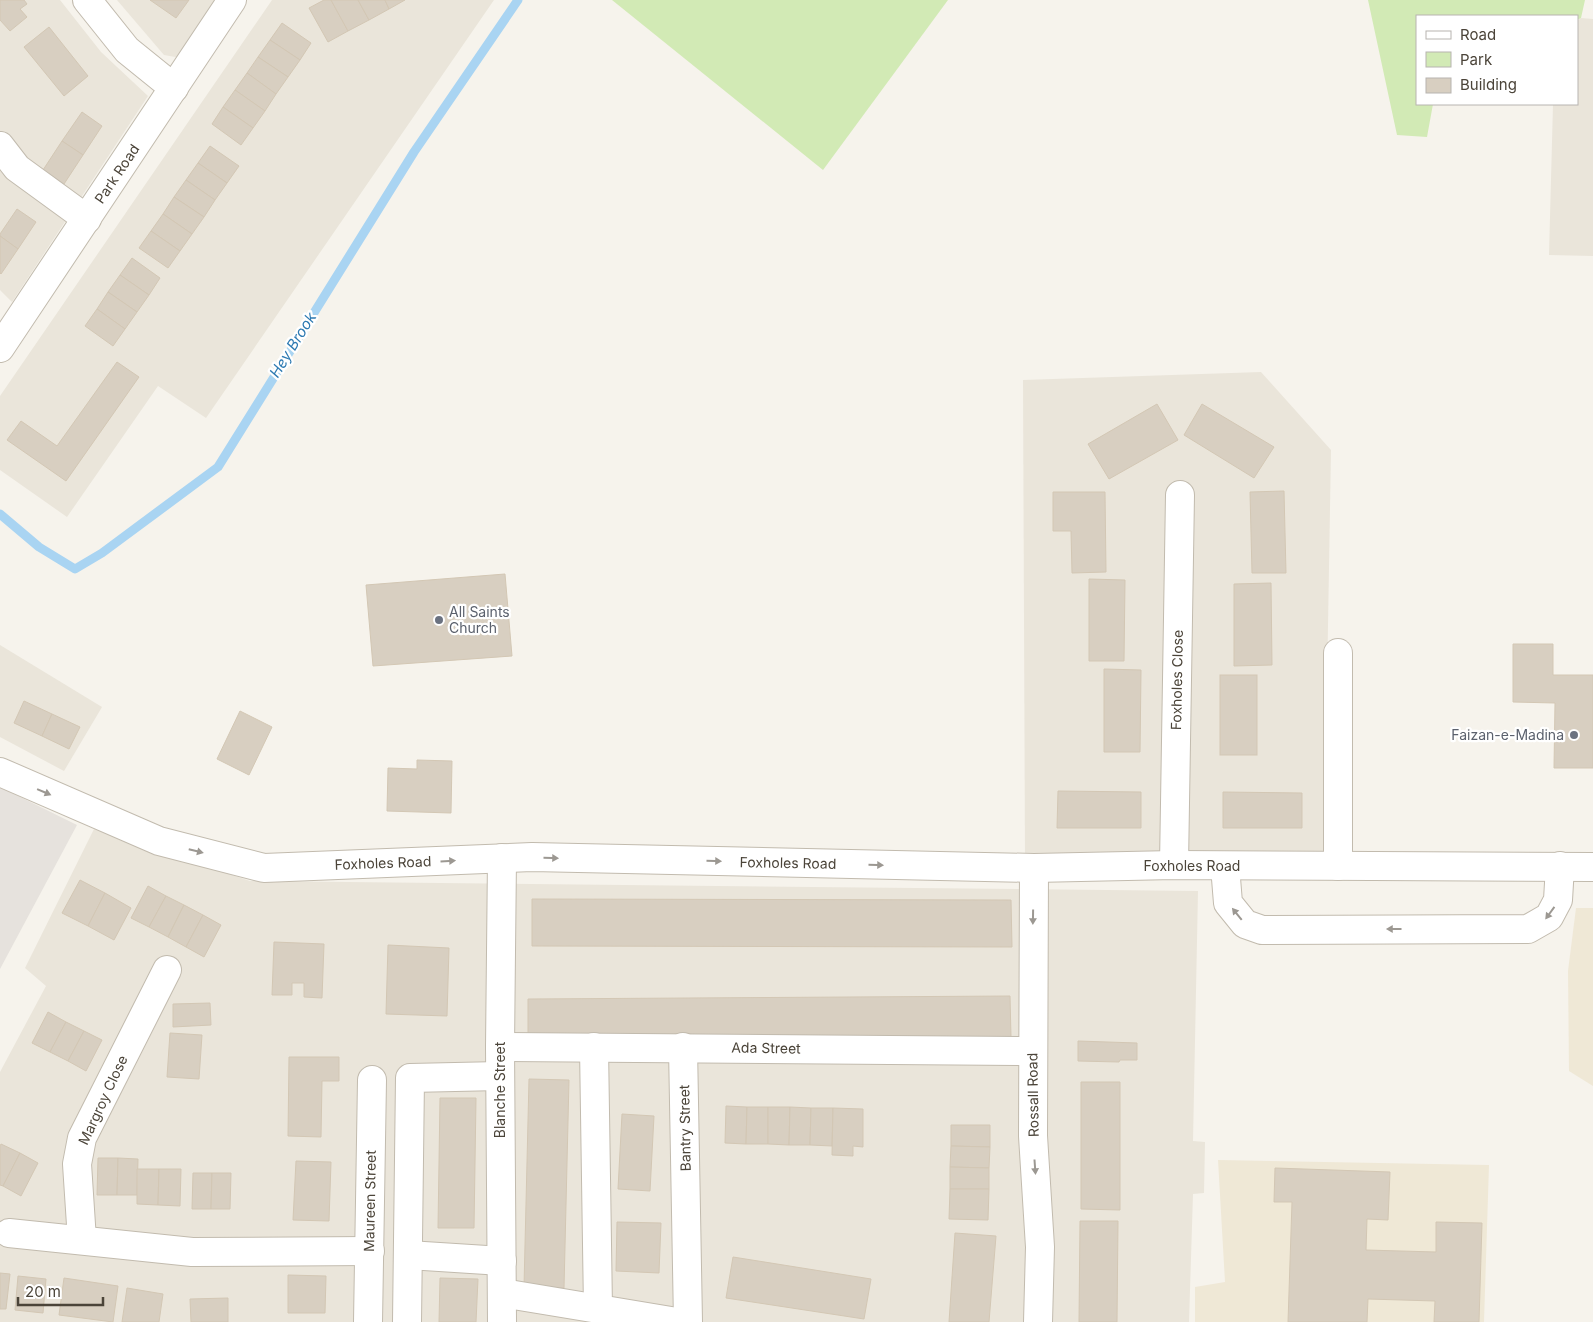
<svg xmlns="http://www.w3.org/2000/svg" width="1593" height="1322" font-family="Inter,sans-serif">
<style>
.residential{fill:#eae5da}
.industrial{fill:#e6e2dd}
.education{fill:#efe8d6}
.green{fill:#d2eab5}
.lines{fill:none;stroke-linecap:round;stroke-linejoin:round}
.stream{stroke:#a9d4f2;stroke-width:9}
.building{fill:#d8cfc1;stroke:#d3c7b4}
.minor-casing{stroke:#c2bbae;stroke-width:30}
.minor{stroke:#fff;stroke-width:28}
.oneway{fill:#9c9892}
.worship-dot{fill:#6b7280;stroke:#fff;stroke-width:2}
.labels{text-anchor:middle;stroke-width:4.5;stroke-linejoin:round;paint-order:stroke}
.street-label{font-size:14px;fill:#4b4439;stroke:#fff}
.worship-label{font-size:14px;fill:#5b616d;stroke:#fff;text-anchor:start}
.water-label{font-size:15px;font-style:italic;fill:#2e7ab2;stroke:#fff}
</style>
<rect width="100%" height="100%" fill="#f6f3ec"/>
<g class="residential">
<path d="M0,0h60l41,52 47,44 -136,206 -12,-12z"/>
<path d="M117,0h102l-38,58 -17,-3z"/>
<path d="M272,0h222l-288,418 -48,-32 -91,131 -67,-47v-74z"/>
<path d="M1581,18l12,1v237l-44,-1 4,-151h24v-83z"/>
<path d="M1261,372l70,78 -7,411h-299l-2,-481z"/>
<path d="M0,645l102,62 -38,64 -64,-34z"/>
<path d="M94,829l156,52 948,10 -5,250 12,1 -1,51 -11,1 -4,128h-1189v-250l46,-86 -21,-18z"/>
</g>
<path class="industrial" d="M0,787l77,38 -77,144z"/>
<g class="education">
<path d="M1576,908h17v178l-24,-15 -1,-100z"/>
<path d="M1218,1160l271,5 -5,157h-289v-35l30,-5z"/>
</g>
<g class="green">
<path d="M612,0h336l-125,170z"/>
<path d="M1368,0h217l-4,18 -4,2v-4h-160v88h16l-6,33 -30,-2z"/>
</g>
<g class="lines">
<path class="stream" d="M0,514l39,33 36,22 27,-16 116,-86 196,-315 104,-152"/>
</g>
<g class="building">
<path d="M0,0h24l3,4 -7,5 7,8 -17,14 -10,-11z"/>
<path d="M150,0h39l-13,18z"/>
<path d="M324,0h7l17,31 -20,11 -19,-34z"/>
<path d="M331,0h27l11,20 -21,11z"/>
<path d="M358,0h27l4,9 -20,11z"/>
<path d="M385,0h20l-16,9z"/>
<path d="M282,23l29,20 -11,17 -30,-20z"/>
<path d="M49,27l39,49 -24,20 -40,-49z"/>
<path d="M270,40l30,20 -12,17 -30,-20z"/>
<path d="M258,57l30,20 -12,17 -29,-21z"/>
<path d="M247,73l29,21 -11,17 -30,-21z"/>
<path d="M235,90l30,21 -12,17 -30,-21z"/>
<path d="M223,107l30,21 -12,17 -29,-21z"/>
<path d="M82,112l20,14 -19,29 -21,-14z"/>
<path d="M62,141l21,14 -19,29 -21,-14z"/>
<path d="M210,146l29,20 -12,17 -29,-20z"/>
<path d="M198,163l29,20 -12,17 -29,-20z"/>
<path d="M186,180l29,20 -11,17 -30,-20z"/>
<path d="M174,197l30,20 -12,17 -29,-20z"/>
<path d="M17,209l19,13 -18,27 -18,-13v-2z"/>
<path d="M163,214l29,20 -12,17 -29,-20z"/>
<path d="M151,231l29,20 -12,17 -29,-20z"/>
<path d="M0,236l18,13 -17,25 -1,-1z"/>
<path d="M132,258l28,20 -11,17 -29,-20z"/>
<path d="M120,275l29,20 -12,17 -29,-20z"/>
<path d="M108,292l29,20 -12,17 -28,-20z"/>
<path d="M97,309l28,20 -12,17 -28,-20z"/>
<path d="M117,362l22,15 -73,104 -59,-41 14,-19 36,25z"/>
<path d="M1157,404l21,36 -69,39 -21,-35z"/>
<path d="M1202,404l72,43 -20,31 -70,-43z"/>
<path d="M1284,491l2,82h-34l-2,-81z"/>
<path d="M1053,492h52l1,80 -34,1 -1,-42h-18z"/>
<path d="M505,574l7,82 -139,10 -7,-81z"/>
<path d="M1089,579l36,1 -1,81h-35z"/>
<path d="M1271,583l1,82 -38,1v-82z"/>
<path d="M1513,644h40v31h40v93h-39l1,-65 -42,-1z"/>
<path d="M1104,669l37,1 -1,82h-36z"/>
<rect x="1220" y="675" width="37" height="80"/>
<path d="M24,701l28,13 -10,22 -28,-13z"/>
<path d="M240,711l32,16 -23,48 -32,-16z"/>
<path d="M52,714l28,13 -11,22 -27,-13z"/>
<path d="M417,760l35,1 -1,52 -64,-2 1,-43 29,1z"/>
<path d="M1058,791l83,1v36h-84z"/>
<path d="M1223,792l79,1v35h-79z"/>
<path d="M80,880l25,13 -17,33 -26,-13z"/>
<path d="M148,886l18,10 -17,31 -18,-9z"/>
<path d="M105,893l26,15 -17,32 -26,-14z"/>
<path d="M166,896l18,9 -16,32 -19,-10z"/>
<path d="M532,899l479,1 1,47 -480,-1z"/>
<path d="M184,905l19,10 -17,32 -18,-10z"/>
<path d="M203,915l18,10 -17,32 -18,-10z"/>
<path d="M274,942l50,2 -2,54 -18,-1v-14h-12v12h-20z"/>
<path d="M388,945l61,3 -2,68 -61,-2z"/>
<path d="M1010,996l1,41 -483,3v-41z"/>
<path d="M210,1003l1,22 -38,2v-23z"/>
<path d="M48,1012l18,10 -16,30 -18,-9z"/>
<path d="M66,1022l18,9 -16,30 -18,-9z"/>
<path d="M84,1031l18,9 -16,31 -18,-10z"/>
<path d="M170,1033l32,2 -3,44 -32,-2z"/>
<path d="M1078,1041l59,2v17h-17l-1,2 -41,-1z"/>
<path d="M289,1057h50v24h-17l-1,56 -33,-1z"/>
<path d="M529,1079l40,1 -5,208 -40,-1z"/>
<path d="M1081,1082h39v128l-39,-1z"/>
<path d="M440,1098h36l-2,130h-36z"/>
<path d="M726,1106l21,1 -1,37 -21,-1z"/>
<path d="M747,1107h21v37h-22z"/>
<path d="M768,1107h22l-1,38 -21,-1z"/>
<path d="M790,1107l21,1 -1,37h-21z"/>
<path d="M811,1108h22l-1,38 -22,-1z"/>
<path d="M833,1108l30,1v38l-10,-1v10l-21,-1z"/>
<path d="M622,1114l32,2 -4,75 -32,-2z"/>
<path d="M951,1125h39v22l-39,-1z"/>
<path d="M1,1144l19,9 -17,33 -3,-1v-39z"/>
<path d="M951,1146l39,1 -1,21 -39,-1z"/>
<path d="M20,1153l18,10 -17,33 -18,-10z"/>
<path d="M98,1158h20l-1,37h-20z"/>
<path d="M118,1158l20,1 -1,36h-20z"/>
<path d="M296,1161l35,1 -2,59 -36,-1z"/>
<path d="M950,1167l39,1v21h-39z"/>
<path d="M1275,1168l115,4 -2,48 -21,-1 -1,31 70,2v-30l46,1 -3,99h-45l1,-21 -67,-2 -1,23h-79l4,-120h-18z"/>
<path d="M137,1169h22l-1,36 -21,-1z"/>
<path d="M159,1169h22l-1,37 -22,-1z"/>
<path d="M193,1173h19l-1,36h-19z"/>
<path d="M212,1173h19l-1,36h-19z"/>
<path d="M950,1189h39l-1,31 -39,-1z"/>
<path d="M1080,1221h38l-1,101h-38z"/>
<path d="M617,1222l44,1 -2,50 -43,-2z"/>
<path d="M955,1233l41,3 -7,86h-40z"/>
<path d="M733,1257l138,22 -7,40 -138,-21z"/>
<path d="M0,1273l10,1 -4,35h-6z"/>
<path d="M288,1275l38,1 -1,37h-37z"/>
<path d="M18,1276l28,3 -3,34 -28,-3z"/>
<path d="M64,1278l54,8 -5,36 -54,-7z"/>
<path d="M440,1278l38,1 -2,43h-37z"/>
<path d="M127,1288l36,6 -4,28h-37z"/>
<path d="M228,1298v24h-37l-1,-23z"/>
</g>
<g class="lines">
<g class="minor-casing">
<g id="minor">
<path d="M87,0l40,50 47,38"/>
<path d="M0,146l17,22 70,51"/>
<path d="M0,348l232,-348"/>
<path d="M0,772l159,69 105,27 268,-11 502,11 140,-3 419,2"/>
<path d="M1174,865l6,-370"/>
<path d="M1225,866l3,37 17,21 17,6 266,-1 21,-12 9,-17 2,-34"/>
<path d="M1338,866v-213"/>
<path d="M1034,868l-1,268 7,111 -2,75"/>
<path d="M500,1047l532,4"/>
<path d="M594,1047l4,262"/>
<path d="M683,1047l5,275"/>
<path d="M9,1233l183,19 178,-1"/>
<path d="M82,1240l-5,-76 5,-26 85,-168"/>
<path d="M408,1255l94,6"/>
<path d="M502,1293l175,29"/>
<path d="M368,1322l4,-242"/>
<path d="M407,1322l3,-244 90,-2"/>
<path d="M502,1322l-2,-275 2,-189"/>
</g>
</g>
<use href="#minor" class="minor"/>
</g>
<defs><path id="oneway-solid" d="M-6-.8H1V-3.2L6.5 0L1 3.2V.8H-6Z" transform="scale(1.25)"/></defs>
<g class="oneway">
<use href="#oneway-solid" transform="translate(44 792) rotate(23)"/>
<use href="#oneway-solid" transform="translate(196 851) rotate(14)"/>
<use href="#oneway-solid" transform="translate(551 858) rotate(1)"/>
<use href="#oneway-solid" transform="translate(448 861) rotate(-3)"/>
<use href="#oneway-solid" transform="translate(714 861) rotate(1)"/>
<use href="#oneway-solid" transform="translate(876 865) rotate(1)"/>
<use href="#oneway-solid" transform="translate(1550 913) rotate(126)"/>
<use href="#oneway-solid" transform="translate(1237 914) rotate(-129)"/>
<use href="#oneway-solid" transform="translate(1033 917) rotate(91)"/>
<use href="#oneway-solid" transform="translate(1394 929) rotate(180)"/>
<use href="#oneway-solid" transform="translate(1035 1167) rotate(86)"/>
</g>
<g class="worship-dot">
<circle cx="439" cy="620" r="5"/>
<circle cx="1574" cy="735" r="5"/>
</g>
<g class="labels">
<g class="street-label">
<text transform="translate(117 174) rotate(-56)" y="5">Park Road</text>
<text transform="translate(1177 680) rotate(-89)" y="5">Foxholes Close</text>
<text transform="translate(383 863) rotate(-2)" y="5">Foxholes Road</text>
<text transform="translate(788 863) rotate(1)" y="5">Foxholes Road</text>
<text x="1192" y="871">Foxholes Road</text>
<text transform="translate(766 1048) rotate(1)" y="5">Ada Street</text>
<text transform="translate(500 1090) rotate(-90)" y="5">Blanche Street</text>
<text transform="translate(1033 1095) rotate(-91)" y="5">Rossall Road</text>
<text transform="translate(103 1100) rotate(-65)" y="5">Margroy Close</text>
<text transform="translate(685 1128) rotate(-91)" y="5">Bantry Street</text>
<text transform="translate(370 1201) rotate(-89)" y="5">Maureen Street</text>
</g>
<g class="worship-label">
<text x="449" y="617">All Saints<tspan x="449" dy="16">Church</tspan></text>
<text x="1564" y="740" text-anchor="end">Faizan-e-Madina</text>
</g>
<g class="water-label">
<text transform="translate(293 345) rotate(-58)" y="5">Hey Brook</text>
</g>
</g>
<rect x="1416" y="15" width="162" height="90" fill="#ffffff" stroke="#b7b4b0"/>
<rect x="1426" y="31" width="25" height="8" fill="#ffffff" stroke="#b7b4b0"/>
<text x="1460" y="40" font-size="15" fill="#4b4439">Road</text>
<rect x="1426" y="52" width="25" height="15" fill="#d2eab5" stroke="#b7b4b0"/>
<text x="1460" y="65" font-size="15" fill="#4b4439">Park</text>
<rect x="1426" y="78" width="25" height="15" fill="#d8cfc1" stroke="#b7b4b0"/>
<text x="1460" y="90" font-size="15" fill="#4b4439">Building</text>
<path d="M18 1297v8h85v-8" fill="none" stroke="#4b4439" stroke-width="2.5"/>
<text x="25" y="1297" font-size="15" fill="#4b4439" stroke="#ffffff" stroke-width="4" paint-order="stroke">20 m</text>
</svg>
